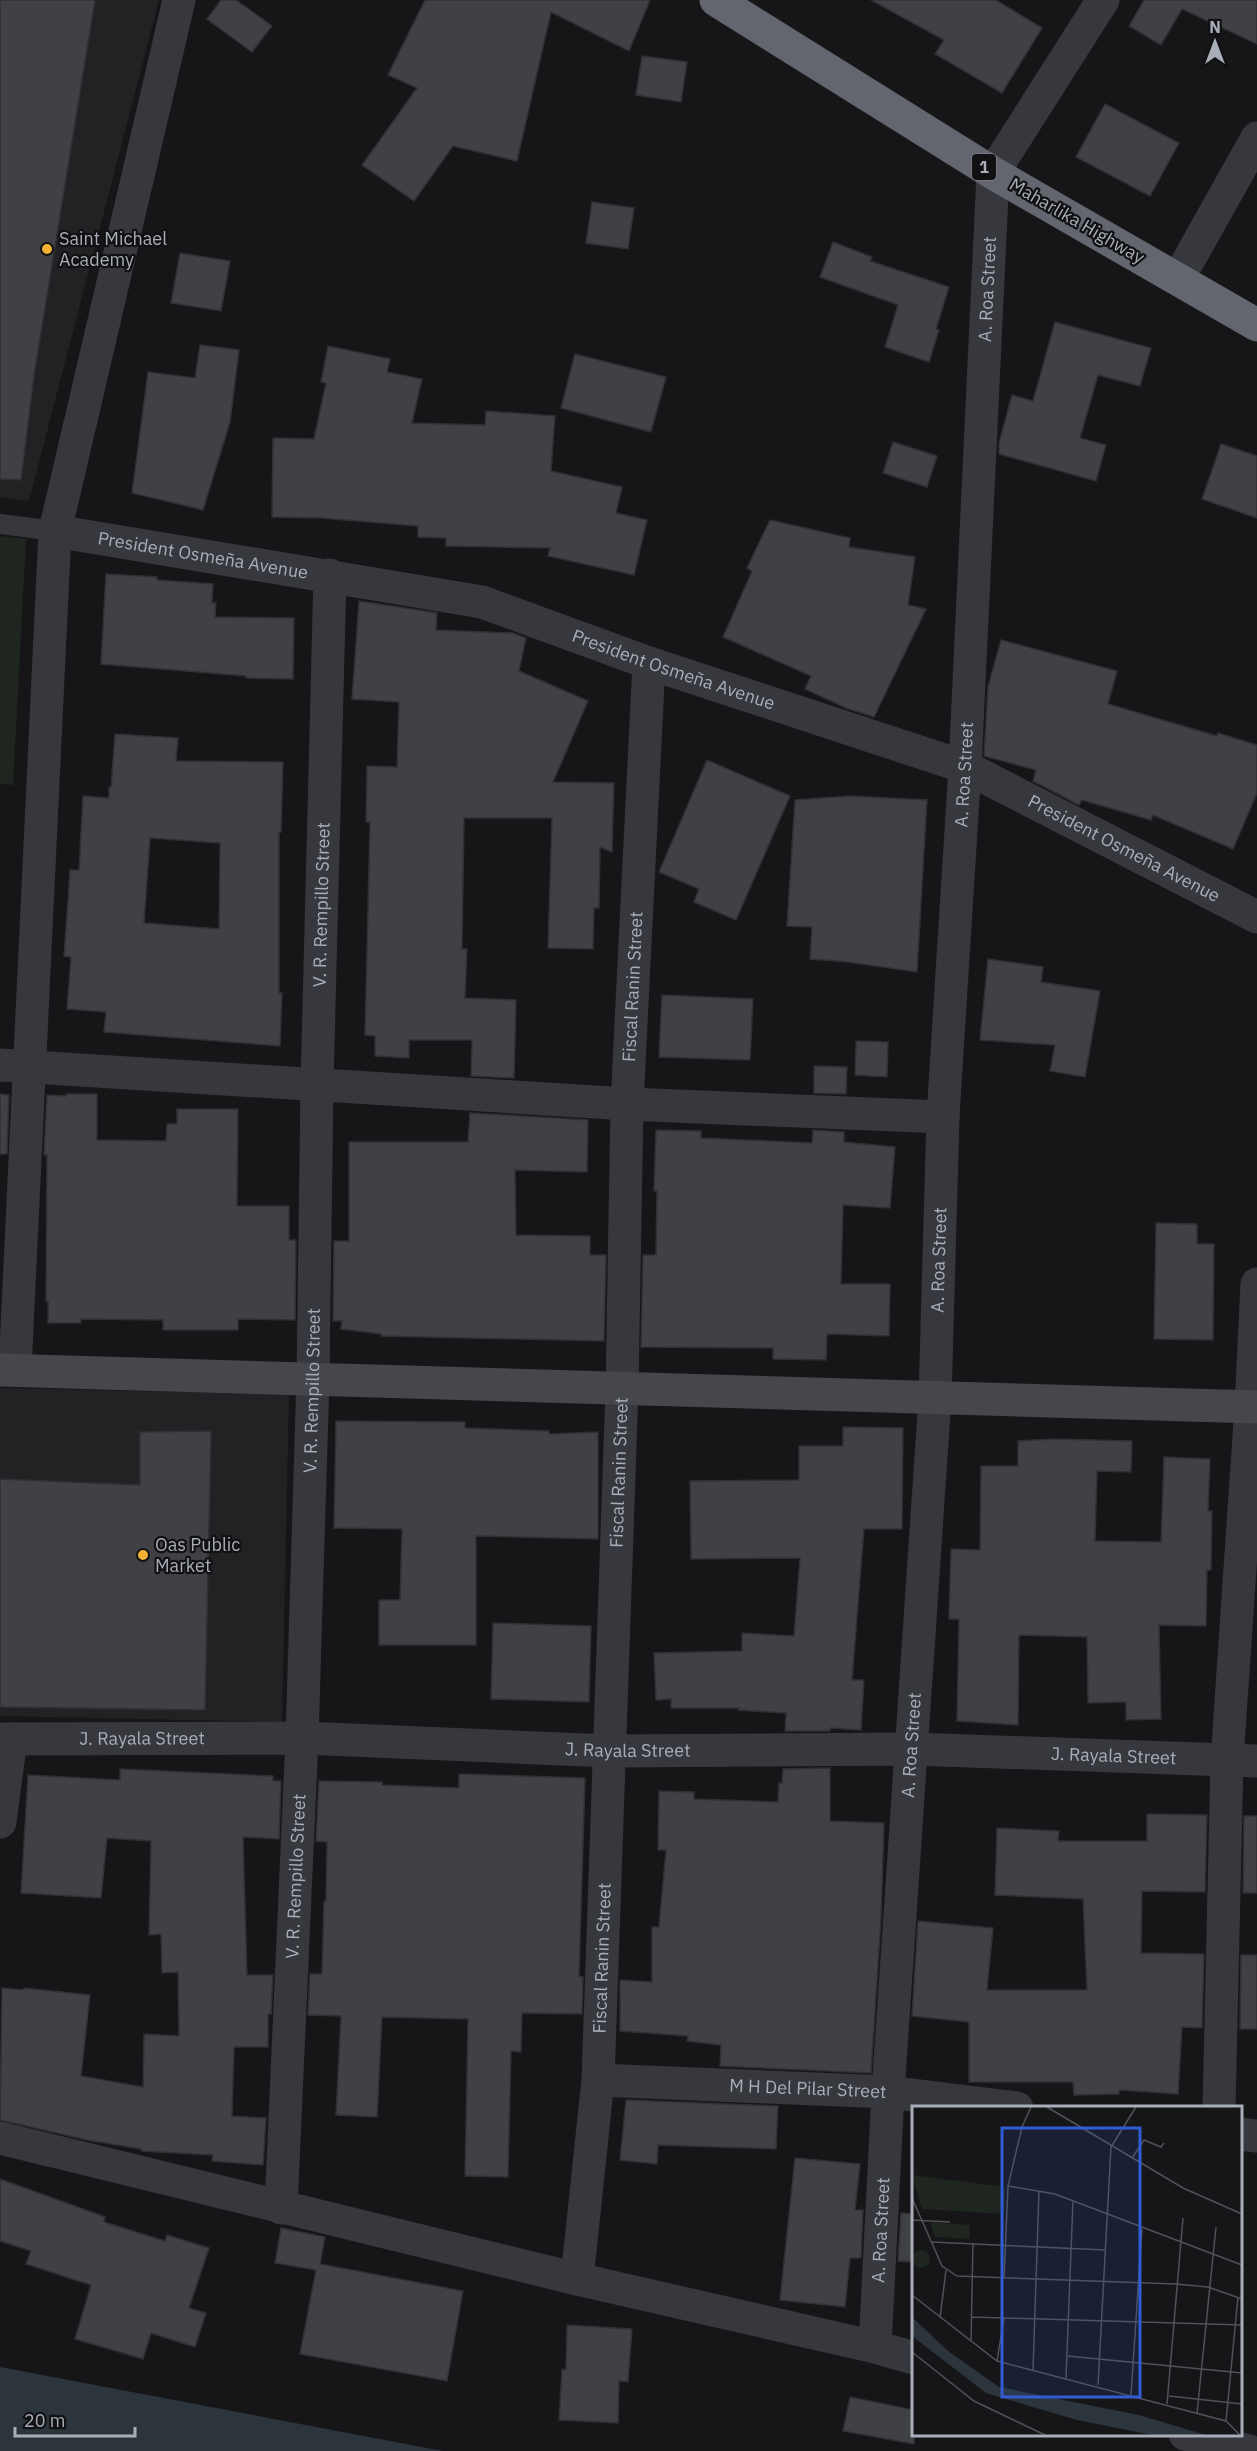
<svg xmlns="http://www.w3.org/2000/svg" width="1257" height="2451" font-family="'IBM Plex Sans',sans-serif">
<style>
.built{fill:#222225}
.green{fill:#1e261f}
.water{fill:#2c353c}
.building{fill:#404145;stroke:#303034;stroke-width:1.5;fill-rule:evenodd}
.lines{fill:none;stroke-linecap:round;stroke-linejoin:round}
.lane{stroke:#37383d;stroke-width:20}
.street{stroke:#37383d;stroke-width:33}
.secondary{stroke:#45474d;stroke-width:33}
.highway{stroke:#63666e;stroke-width:33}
.poi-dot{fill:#f2b134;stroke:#111113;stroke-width:2}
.labels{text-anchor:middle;stroke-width:4.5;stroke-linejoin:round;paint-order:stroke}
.shield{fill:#111113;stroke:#7b7e86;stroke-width:1.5}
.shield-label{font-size:16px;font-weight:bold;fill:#a8adb8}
.street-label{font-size:18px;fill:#a8adb8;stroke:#111113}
.poi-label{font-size:18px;fill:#a8adb8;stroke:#111113;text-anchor:start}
.inset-road{fill:none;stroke:#505258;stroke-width:1.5}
.view{fill:#325cd3;fill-opacity:0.15;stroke:#325cd3;stroke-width:3}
.inset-edge{fill:none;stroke:#a8adb8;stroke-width:3}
</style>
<rect width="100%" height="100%" fill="#161618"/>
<g class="built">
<path d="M0,0h159l-130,501 -29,-4z"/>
<path d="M0,1388l289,6 -7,328 -282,-6z"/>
</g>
<path class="green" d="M0,536l26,3 -13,246 -13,-1z"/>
<path class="water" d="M0,2367l443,84h-443z"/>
<g class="building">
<path d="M0,0h95l-61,376 -13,104 -21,-1z"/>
<path d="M221,0h15l36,26 -20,26 -45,-33z"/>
<path d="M425,0h225l-21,51 -78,-39 -34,149 -64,-15 -39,55 -52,-36 55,-77 -29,-13z"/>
<path d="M871,0h125l46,28 -40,65 -67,-39 9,-14z"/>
<path d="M1144,0h113v44l-75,-35 -21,36 -32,-19z"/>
<path d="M642,56l45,6 -6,40 -45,-7z"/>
<path d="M1105,104l74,39 -29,53 -74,-39z"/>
<path d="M592,202l42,6 -6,41 -42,-6z"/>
<path d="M833,242l39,15 -2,4 79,26 -13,42 3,1 -10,32 -44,-15 13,-42 -78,-28z"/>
<path d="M180,253l50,8 -9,50 -50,-8z"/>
<path d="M1055,322l96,26 -11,38 -42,-11 -18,63 26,7 -10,36 -97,-27v-11l13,-48 21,6z"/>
<path d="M200,345l39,5 -9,72 -27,88 -71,-17 16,-121 47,6z"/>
<path d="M328,346l62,13 -3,13 35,7 -10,44 73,2 1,-14 69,5 -4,55 71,16 -6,26 31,7 -13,55 -86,-19 2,-8 -104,-2v-8l-28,-1v-11l-97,-8 -49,-1 1,-79 41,1 12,-56 -5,-1z"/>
<path d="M575,354l91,23 -15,55 -90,-24z"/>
<path d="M893,442l44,14 -10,31 -44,-14z"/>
<path d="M1221,444l36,12v62l-55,-19z"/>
<path d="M770,520l80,18 -1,9 66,10 -7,48 18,4 -52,108 -28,-9 -41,-19 6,-13 -88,-39 29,-66 -5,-3z"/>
<path d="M106,574l51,3v3l56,4 -1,19h4l-1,14 79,1 -1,61 -47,-1v-2l-145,-12z"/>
<path d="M359,601l78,12 -1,17 77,3 13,5 -7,33 69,30 -35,81 61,1 -2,69 -12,-5 -1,61h-5l-1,41 -45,-1 4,-130h-88l-2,131h5l-2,49 51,2 -2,78 -43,-2 1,-36h-63v18l-34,-2v-20l-10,-1 5,-213h-4l1,-56 30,1 2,-65 -47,-3z"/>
<path d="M1001,640l116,31 -9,33 109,32 1,-3 39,12v48l-24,56 -80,-34 -2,5 -69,-20 -3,5 -46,-24 3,-11 -52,-14 4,-69z"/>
<path d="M115,734l63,4 -2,23 107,1 -2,70h-2v161h3l-2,53 -176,-14 2,-20 -39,-3 4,-52 -7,-1 4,-54 2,-32h9l4,-74 26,2v-11h2zM150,838l70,5 -1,86 -75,-6z"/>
<path d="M707,760l83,36 -54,124 -42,-18 5,-13 -40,-17z"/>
<path d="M850,796l77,4 -10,172 -69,-10 -38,-3 2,-32 -25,-1 8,-126z"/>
<path d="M988,959l55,8 -2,15 59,9 -15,86 -35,-6 5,-26 -75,-5z"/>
<path d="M662,995l91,4 -3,61 -91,-3z"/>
<path d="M856,1041l32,1 -1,35 -32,-2z"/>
<path d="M814,1066l33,1 -1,27 -32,-1z"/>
<path d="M0,1094l9,1 -2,59h-7z"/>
<path d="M66,1094h31v46l69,1 1,-17h10v-15h61l-1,97h52v34h7l-1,80 -57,-1v11h-75v-10l-82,-1v4h-33v-22h-2l1,-146h-3l3,-60 19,1z"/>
<path d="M470,1113l118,7 -1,52 -72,-2 1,65 74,1v19h16l-2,86 -223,-5v-2l-40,-5 1,-8h-9l1,-80h15v-99h119z"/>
<path d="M656,1130l45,1v7l111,5 1,-13 31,2v10l51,5 -5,61 -47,-3 -2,79h49l-1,52 -62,-2 -1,26 -53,-1v-11l-132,-1 2,-92h13l1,-64h-3z"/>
<path d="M1156,1223l41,1v20h17l-1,96 -59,-1z"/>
<path d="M336,1421l129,1v6l84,3v3l49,-2v107l-122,-3v109h-97v-45h21l2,-71 -68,-1z"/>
<path d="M843,1427l60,1 -1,101h-38l-12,151h12l-3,50 -31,-2v3h-45l1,-18 -48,-3 1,-2h-68v-9l-15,1 -2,-47 88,-2v-18l52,3 6,-78 -109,1 -1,-78 109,-1v-34h44z"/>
<path d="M211,1431l-6,279 -205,-3v-228l140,6v-53z"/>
<path d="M1053,1439l79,2 -1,31 -34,-1 -2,70 66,1 3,-85 46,2 -2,52h4l-1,59h-4l-1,56 -47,-1 2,94 -35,1v-18l-38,1 -1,-66 -68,-2 -1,90 -61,-4 2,-102h-10l2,-70 29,1 1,-84h37v-25z"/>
<path d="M493,1623l98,3 -2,76 -98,-3z"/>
<path d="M830,1768v53l54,2 -3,95 -10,155 -151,-7 1,-21 -34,-4 1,-5 -68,-5v-51l32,2v-55h7l7,-77h-8l1,-59 35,1v7l84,3 1,-19h3l1,-14z"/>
<path d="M120,1769l153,7v5h8l-2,58 -36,-2 4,138h26l-2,39h-3v33h-34l-2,69 34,2 -3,47 -51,-4 1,-6 -72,-4v-2l-54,-9 -87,-20 2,-132 22,2v-2l66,7 -9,81 62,11 1,-53 35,2 -1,-64 -16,1 -1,-39 -12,1 2,-94 -44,-3 -6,60 -80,-5 7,-118 92,5z"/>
<path d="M459,1774l126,4 -6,198 4,1 -1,37 -60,-1 -1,39 -10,-1 -3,126 -43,-1 3,-157 -86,-2 -5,100 -41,-2 5,-99 -33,-1 2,-41h12l2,-73h2l1,-59 -11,-1 3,-60 63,1v3l77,3z"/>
<path d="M1147,1814l60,1 -2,77 -63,-1 -1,62 63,1 -2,74 -20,-1 -4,67 -59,-4v4l-45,1 -1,-13h-104v-60l-57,-6 6,-95 75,7 -6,62h100l-4,-91 -88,-4 2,-67 62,3 -1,10h89z"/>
<path d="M1244,1816h13v77h-14z"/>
<path d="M1241,1955h16v74h-17z"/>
<path d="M626,2100l152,6 -2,43 -118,-4 -1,19 -37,-4z"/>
<path d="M795,2158l65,6 -5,46h8l-2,48h-11l-5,49 -65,-7z"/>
<path d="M0,2179l105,38 -1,5 61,19 2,-6 42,13 -20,60 17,5 -11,34 -44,-14 -8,26 -68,-20 16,-54 -65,-21 5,-13 -31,-10z"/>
<path d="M901,2213l13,1v48l-16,-1z"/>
<path d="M281,2228l44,9 -5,27 143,27 -16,90 -147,-27 16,-84 -41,-7z"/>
<path d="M567,2325l65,4 -4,53 -9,-1 -1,42 -59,-3 3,-51 4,1z"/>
<path d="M850,2397l64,13v34l-71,-13z"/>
</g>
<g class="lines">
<path class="lane" d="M0,524l55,7"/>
<g class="street">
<path d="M1178,279l79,-141"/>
<path id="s1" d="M55,531l427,71 167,61 316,104 292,150"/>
<path d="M0,1065l627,39 316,13"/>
<path d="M15,1370l40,-839 124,-531"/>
<path id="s2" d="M0,1739l302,-1 308,13 303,-2 344,12"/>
<path d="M0,1822l11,-83"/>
<path id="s3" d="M598,2080l290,12 129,16"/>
<path d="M1219,2108l8,-348 24,-353 6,-123"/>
<path d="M1240,2134l17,2"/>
<path d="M0,2138l577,141 298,68 39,11"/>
<path id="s4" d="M281,2208l21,-470 11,-360 4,-293 13,-510"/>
<path id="s5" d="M577,2279l21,-199 24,-691 5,-285 22,-441"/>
<path id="s6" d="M875,2347l13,-255 47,-694 8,-281 22,-350 28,-594 110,-173"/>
<path d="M1185,2434l64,17"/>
</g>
<path class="secondary" d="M0,1370l1257,37"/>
<path class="highway" d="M716,0l277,173 264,152"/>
</g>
<g class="poi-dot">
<circle cx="47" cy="249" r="6"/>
<circle cx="143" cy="1555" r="6"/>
</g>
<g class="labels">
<rect class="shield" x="972" y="154" width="24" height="26" rx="4.5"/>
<g class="shield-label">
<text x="984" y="173">1</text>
</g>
<g class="street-label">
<text transform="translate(1077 221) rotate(30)" y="6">Maharlika Highway</text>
<text dy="6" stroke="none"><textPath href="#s6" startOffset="2061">A. Roa Street</textPath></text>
<text dy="6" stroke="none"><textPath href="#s1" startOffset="150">President Osmeña Avenue</textPath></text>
<text dy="6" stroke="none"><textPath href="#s1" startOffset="636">President Osmeña Avenue</textPath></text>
<text dy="6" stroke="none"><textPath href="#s6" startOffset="1575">A. Roa Street</textPath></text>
<text dy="6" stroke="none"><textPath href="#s1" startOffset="1122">President Osmeña Avenue</textPath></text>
<text dy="6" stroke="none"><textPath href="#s4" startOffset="1304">V. R. Rempillo Street</textPath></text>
<text dy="6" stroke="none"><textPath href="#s5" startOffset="1294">Fiscal Ranin Street</textPath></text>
<text dy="6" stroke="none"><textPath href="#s6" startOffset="1089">A. Roa Street</textPath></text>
<text dy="6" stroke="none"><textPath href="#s4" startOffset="818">V. R. Rempillo Street</textPath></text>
<text dy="6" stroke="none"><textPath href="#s5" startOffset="808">Fiscal Ranin Street</textPath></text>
<text dy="6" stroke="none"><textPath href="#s2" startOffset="142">J. Rayala Street</textPath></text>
<text dy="6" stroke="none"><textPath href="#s6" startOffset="603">A. Roa Street</textPath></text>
<text dy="6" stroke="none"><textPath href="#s2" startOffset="628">J. Rayala Street</textPath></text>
<text dy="6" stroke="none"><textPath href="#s2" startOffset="1114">J. Rayala Street</textPath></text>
<text dy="6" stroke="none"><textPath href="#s4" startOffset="332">V. R. Rempillo Street</textPath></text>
<text dy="6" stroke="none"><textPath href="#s5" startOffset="322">Fiscal Ranin Street</textPath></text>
<text dy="6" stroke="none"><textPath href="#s3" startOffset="210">M H Del Pilar Street</textPath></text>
<text dy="6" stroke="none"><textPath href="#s6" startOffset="117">A. Roa Street</textPath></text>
</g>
<g class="poi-label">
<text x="59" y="245">Saint Michael<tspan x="59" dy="21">Academy</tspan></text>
<text x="155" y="1551">Oas Public<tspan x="155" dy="21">Market</tspan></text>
</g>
</g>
<g transform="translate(912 2106)">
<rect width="330" height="330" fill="#161618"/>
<path d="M0,69l93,12 -1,27 -82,-5zM18,116l40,3v14l-35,-2zM0 153a9 9 0 1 1 18 0a9 9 0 1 1-18 0Z" fill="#1e261f"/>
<path d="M0,211l36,34 51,36 140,28 67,20h-54l-75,-15 -91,-27 -74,-57z" fill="#2c353c"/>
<path class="inset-road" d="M135,1l136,81 59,26M220,52l12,-18 17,7 3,-4M96,80l47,8 187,71M0,92l30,68 15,10 219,8 32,3 34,12M0,114l38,2M19,136l175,8M92,172l4,-92 14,-59 9,-20M0,189l85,66 229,60 14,14M59,211l271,8M28,212l6,-48M59,235l2,-98M0,246l62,49 71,34M156,250l174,17M85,255l7,-43M121,264l6,-179M154,272l7,-178M186,279l13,-238 25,-40M219,289l11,-166M257,290l73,8M255,298l16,-186M285,307l19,-186M314,315l12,-124"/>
<path class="view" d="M90,22h138v269h-138z"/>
<rect width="330" height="330" class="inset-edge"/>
</g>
<g transform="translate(1215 42)" stroke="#111113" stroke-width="4.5" paint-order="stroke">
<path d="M0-4.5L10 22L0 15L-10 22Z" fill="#a8adb8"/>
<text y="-9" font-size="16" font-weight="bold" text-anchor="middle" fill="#a8adb8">N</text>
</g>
<path d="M15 2427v9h120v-9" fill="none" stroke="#a8adb8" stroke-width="3"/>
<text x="24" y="2427" font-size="18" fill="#a8adb8" stroke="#111113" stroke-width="4.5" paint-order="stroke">20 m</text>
</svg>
